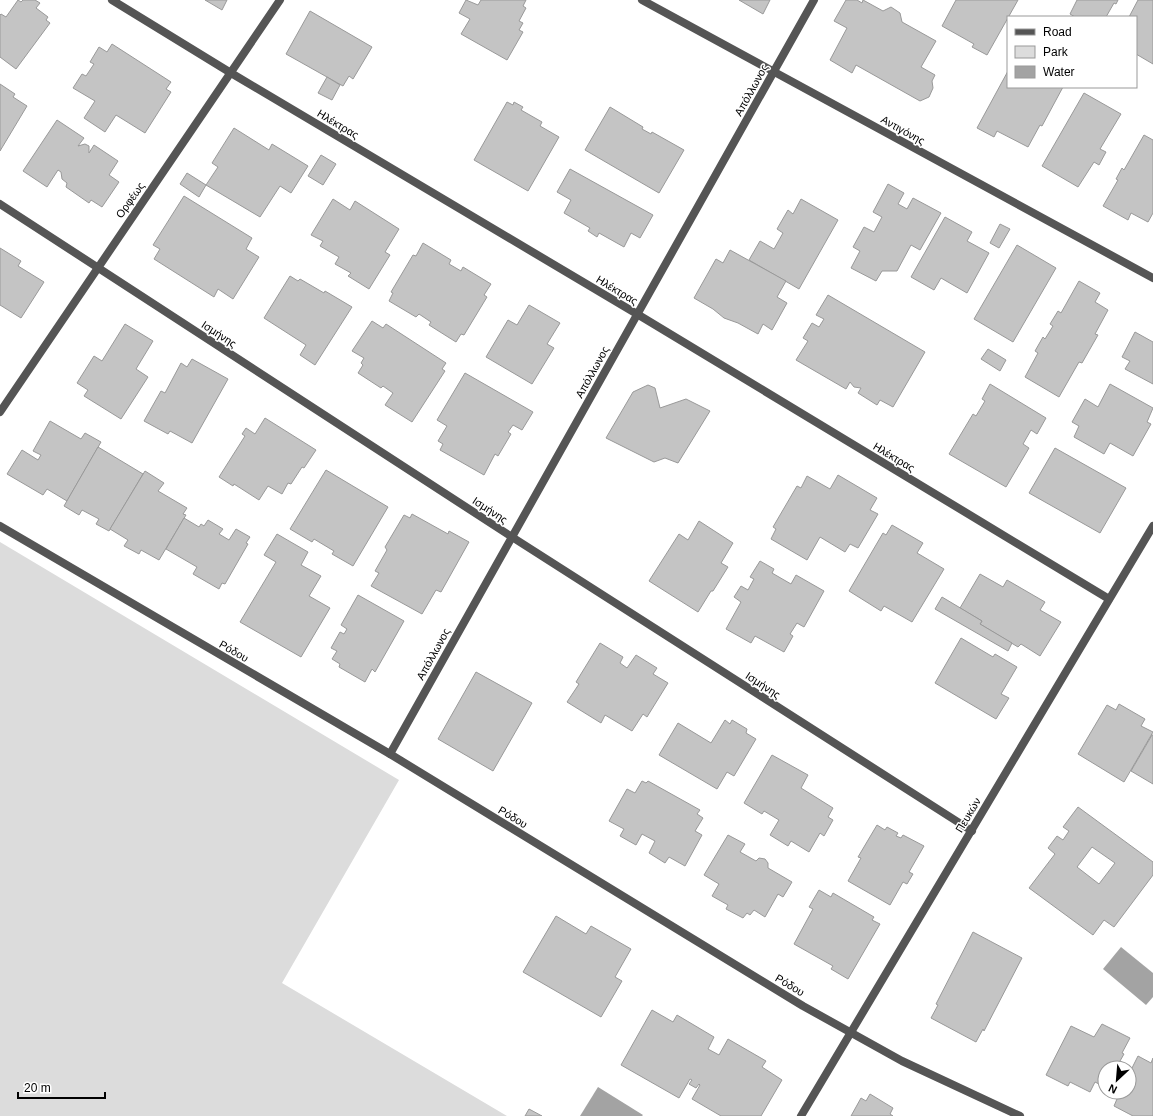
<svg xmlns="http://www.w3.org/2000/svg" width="1153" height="1116" font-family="Arial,sans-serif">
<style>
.green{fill:#dcdcdc}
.water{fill:#a3a3a3}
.building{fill:#c4c4c4;stroke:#999;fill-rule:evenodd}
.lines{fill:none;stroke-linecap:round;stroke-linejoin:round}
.minor{stroke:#555;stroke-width:8}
.tertiary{stroke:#555;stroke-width:8}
.labels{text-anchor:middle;stroke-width:3;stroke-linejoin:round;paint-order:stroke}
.street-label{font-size:11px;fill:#000;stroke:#fff}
</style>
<rect width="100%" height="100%" fill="#fff"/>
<path class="green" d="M0,542l399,238 -117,203 225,133h-507z"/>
<g class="water">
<path d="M1121,947l32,26v24l-7,8 -43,-36z"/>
<path d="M598,1087l45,28 -1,1h-62z"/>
</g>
<g class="building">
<path d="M18,0l3,2 2,-2h12l5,3 -4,5 12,9 -2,3 4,3 -34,46 -16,-12v-42l1,-1 5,3z"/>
<path d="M205,0h22l-5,10z"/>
<path d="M466,0l12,5 3,-5h45l-3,6 3,2 -7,13 4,2 -4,7 4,2 -16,28 -46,-26 9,-15 -11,-6z"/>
<path d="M739,0h31l-7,14z"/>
<path d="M846,0h11l5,3 1,-3 20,11 8,-4 9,6 2,9 34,19 -15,26 14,8 -3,6 1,7 -4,9 -9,4 -64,-36 -4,8 -22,-13 17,-32 -13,-7z"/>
<path d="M956,0h62l-31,55 -15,-8 2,-3 -32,-18z"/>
<path d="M1077,0h41l-2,4 -2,-1 -8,14h-31l-5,-3z"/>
<path d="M1138,0h15v64l-17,-10v-37h-7z"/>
<path d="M310,11l62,36 -19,32 -4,-3 -6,10 -57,-32z"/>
<path d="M112,44l59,38 -5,7 5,3 -26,41 -29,-18 -11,17 -21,-14 11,-17 -22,-13 9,-14 4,2 8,-12 -4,-2 9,-15 8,5z"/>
<path d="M1008,71v16h55l-21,39 -2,-1 -12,22 -31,-16 -3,6 -17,-9z"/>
<path d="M327,77l13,8 -8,15 -14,-7z"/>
<path d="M0,84l15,10 -2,3 14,9 -27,45z"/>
<path d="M1084,93l37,21 -21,35 6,3 -7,13 -5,-3 -16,25 -36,-21z"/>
<path d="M507,102l6,3 1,-3 9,5 -2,3 21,12 -2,4 19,11 -31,54 -54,-31z"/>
<path d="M610,107l33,20 -1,2 9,5 1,-2 32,18 -25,43 -74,-43z"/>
<path d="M57,120l27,18 -6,8 7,-2 4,2v7l5,-8 24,16 -9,14 10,7 -17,25 -11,-7 -2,3 -23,-16 1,-4 -5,-4 -1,-7 -3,-2 -11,17 -24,-16z"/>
<path d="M234,128l35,22 3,-6 36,22 -17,27 -11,-7 -20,31 -54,-32 12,-18 -6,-4z"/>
<path d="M1144,135l9,5v73l-5,9 -17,-9 -3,7 -25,-14 15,-26 -2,-1 6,-11 2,2z"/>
<path d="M321,155l15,9 -13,21 -15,-9z"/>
<path d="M570,169l83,46 -13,23 -9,-5 -7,14 -25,-14 -2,4 -9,-6 2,-3 -26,-15 7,-13 -14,-8z"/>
<path d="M187,173l19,12 -7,12 -19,-13z"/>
<path d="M888,184l16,9 -6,11 9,5 6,-11 28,15 -21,37 -9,-5 -14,26h-15l-6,10 -25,-13 9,-17 -7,-4 11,-20 10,5 8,-15 -9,-5z"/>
<path d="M184,196l68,42 -6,11 13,8 -26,42 -15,-10 -4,8 -60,-38 6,-10 -7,-4z"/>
<path d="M333,199l17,11 5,-9 44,28 -14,23 5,3 -21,34 -21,-13 3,-3 -16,-9 4,-7 -19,-11 3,-5 -12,-6z"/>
<path d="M801,199l37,21 -39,69 -50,-29 11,-19 14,8 9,-16 -6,-4 11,-19 5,4z"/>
<path d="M945,217l27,15 -5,9 22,12 -22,40 -26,-15 -7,12 -23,-13z"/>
<path d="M1000,224l10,5 -11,19 -9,-5z"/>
<path d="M423,243l28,17 -2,4 12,7 2,-4 28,17 -7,11 3,2 -23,38 -3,-1 -5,8 -27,-17 2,-3 -12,-8 -3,3 -27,-16 4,-8 -2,-1 22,-37 3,1z"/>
<path d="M1017,245l39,23 -43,74 -39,-23z"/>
<path d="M0,248l21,13 -3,5 26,16 -23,36 -21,-13z"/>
<path d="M730,250l56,31 -9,16 10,6 -15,27 -9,-6 -5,10 -20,-11 -14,-5 -11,-9 -19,-11 22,-39 7,4z"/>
<path d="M290,276l8,5 2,-2 24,14 1,-2 27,16 -37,58 -15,-10 6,-10 -42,-27z"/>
<path d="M1079,281l21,12 -5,9 13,8 -13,24 3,1 -16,28 -3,-1 -20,35 -34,-20 13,-24 -3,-2 8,-14 2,2 8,-13 -3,-2 8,-13 3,2z"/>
<path d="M828,295l97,57 -32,55 -13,-7 -3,5 -19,-12 3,-5 -7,-1 -4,-5 -4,7 -50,-29 12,-19 -5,-3 9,-15 7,4 5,-8 -8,-4z"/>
<path d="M529,305l31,18 -13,21 7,4 -22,36 -46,-27 22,-37 9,5z"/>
<path d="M372,321l11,7 3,-4 60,39 -4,6 3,2 -33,51 -27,-17 8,-12 -10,-7 -2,2 -23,-15 5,-8 -2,-2 3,-5 -12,-7z"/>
<path d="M125,324l28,17 -17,28 12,8 -27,42 -37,-23 4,-6 -11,-7 17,-27 8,5z"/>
<path d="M1135,332l18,10v42l-28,-15 5,-8 -8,-4z"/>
<path d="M988,349l18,11 -6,11 -19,-12z"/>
<path d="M192,359l36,20 -36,64 -22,-12 -2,3 -24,-13 17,-30 4,2 16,-30 6,4z"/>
<path d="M465,373l68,39 -11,18 -9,-5 -5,7 3,2 -13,22 -3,-2 -11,21 -44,-25 3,-6 -5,-3 9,-15 -10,-6z"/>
<path d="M990,384l56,34 -9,16 -6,-4 -8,14 6,4 -23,39 -57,-33 24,-40 3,2 9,-15 -3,-2z"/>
<path d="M1110,384l43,24 -6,14 4,2 -18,32 -23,-13 -6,11 -30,-17 5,-11 -7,-4 13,-23 13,8z"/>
<path d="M648,385l7,3 5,20 26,-9 24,12 -32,52 -13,-5 -11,4 -48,-24 27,-46z"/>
<path d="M265,418l51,32 -12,18 -2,-1 -11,17 -3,-1 -6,11 -14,-8 -9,14 -25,-16 -1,2 -14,-9 26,-41 -3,-2 4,-6 9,6z"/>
<path d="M50,421l31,18 4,-6 16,9 -34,59 -20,-12 -4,6 -36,-21 15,-24 16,10 3,-5 -8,-4z"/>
<path d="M98,447l45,27 -34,57 -13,-7 3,-5 -17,-9 -3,5 -15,-9z"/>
<path d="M1055,448l71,40 -26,45 -71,-40z"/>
<path d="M326,470l62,37 -35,59 -21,-12 2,-3 -20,-12 -2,3 -22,-13z"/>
<path d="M145,471l19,12 -6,8 29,17 -4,6 3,1 -27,45 -18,-10 -2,4 -15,-8 4,-6 -18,-11z"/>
<path d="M838,475l39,23 -7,12 8,4 -20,34 -8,-4 -5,8 -25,-15 -13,23 -36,-21 5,-10 -3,-2 24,-41 4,2 6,-12 23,13z"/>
<path d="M412,514l36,20 1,-3 20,11 -28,50 -5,-2 -14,24 -51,-28 8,-13 -4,-2 12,-21 -2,-3 19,-32 6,3z"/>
<path d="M184,518l15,9 2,-3 3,2 4,-6 15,9 -4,5 10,6 7,-11 14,8 -4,6 2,1 -23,40 -3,-1 -3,6 -26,-15 4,-7 -31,-18z"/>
<path d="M699,521l34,22 -12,20 7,4 -15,24h-2l-13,21 -49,-31 30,-47 9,6z"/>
<path d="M892,525l31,18 -6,10 27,16 -32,53 -28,-16 -3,5 -32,-20 34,-58 3,2z"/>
<path d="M277,534l31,18 -7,13 20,11 -12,20 21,12 -29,49 -61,-35 36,-60 -12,-7z"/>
<path d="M760,561l14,8 -2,4 19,11 5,-9 28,16 -20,36 -7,-4 -7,11 3,2 -9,16 -29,-16 -4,7 -25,-14 15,-27 -7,-5 7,-11 7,4 6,-11 -4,-2z"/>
<path d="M980,574l23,13 4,-7 38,22 -5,8 21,12 -21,34 -19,-12 -3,3 -38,-23 2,-3 -22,-13z"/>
<path d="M358,595l46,26 -29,51 -3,-3 -7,13 -26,-15 1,-3 -8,-5 5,-8 -6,-3 9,-16 4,2 3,-5 -6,-4z"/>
<path d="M942,597l40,24 -2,3 32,19 -4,8 -73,-42z"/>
<path d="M961,638l32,19 2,-3 22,13 -16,27 8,4 -13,21 -61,-36z"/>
<path d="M600,643l23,14 -3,6 7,5 9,-13 21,13 -4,6 15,9 -21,34 -4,-3 -11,17 -27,-16 -4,8 -34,-21 12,-18 -3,-2z"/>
<path d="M476,672l56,31 -39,68 -55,-32z"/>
<path d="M1119,704l26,15 -4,7 12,6 -29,50 -46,-28 29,-49 9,5z"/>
<path d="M725,720l5,4 2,-4 15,9 -1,4 10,6 -22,37 -7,-4 -10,17 -58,-34 19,-32 33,20z"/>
<path d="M1152,735h1v49l-22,-13z"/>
<path d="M772,755l36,20 -7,13 32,20 -5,9 5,3 -9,16 -4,-3 -11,19 -18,-11 -3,5 -18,-11 9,-15 -15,-9 -2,3 -18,-11z"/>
<path d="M642,781l4,2 2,-2 52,29 -3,4 6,4 -8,13 7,4 -17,31 -16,-9 -4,6 -16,-10 6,-12 -13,-7 -6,11 -16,-9 4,-7 -15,-8 18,-32 8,4z"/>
<path d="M1078,807l75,55v13l-39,52 -10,-7 -11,15 -64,-47 26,-34 -7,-6 9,-12 6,4 6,-9 -6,-4zM1092,847l23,16 -16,21 -22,-17z"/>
<path d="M877,825l8,5 2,-3 11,6 -2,3 5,2 2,-3 21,11 -15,26 4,2 -6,10 -4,-2 -13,23 -42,-24 13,-23 -3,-1z"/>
<path d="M728,835l17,9 -5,8 16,9 3,-3 6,1 3,4v5l24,14 -9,15 -5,-3 -13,23 -11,-7 -4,5 -3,-2 -4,5 -17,-9 2,-4 -16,-9 7,-12 -15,-9z"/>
<path d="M819,890l12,7 2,-4 41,24 -2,3 8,4 -32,55 -17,-10 2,-3 -39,-22 19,-35 -4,-2z"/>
<path d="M556,916l30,18 5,-8 40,23 -16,28 7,4 -21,36 -78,-45z"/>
<path d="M973,932l49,26 -38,73 -1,-2 -7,13 -45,-24 7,-13 -2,-1z"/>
<path d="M652,1010l21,12 4,-7 37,22 -6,12 11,6 9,-16 38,22 -4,6 20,13 -21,36h-40l-29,-17 8,-14 -1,-1 -3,4 -7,-4 3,-4 -2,-1 -11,19 -58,-33z"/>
<path d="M1102,1024l28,14 -8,15 2,1 -8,14h-11v19l-10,-5 -5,10 -20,-10 -2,4 -22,-11 25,-49 23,11z"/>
<path d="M1138,1056l13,7 2,-5v58h-20l-19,-10 6,-14h9v-18z"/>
<path d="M870,1094l23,14 -3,6 3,2h-42l10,-18 5,3z"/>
<path d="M529,1109l13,7h-17z"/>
</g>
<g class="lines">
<g class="minor">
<path d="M112,0l119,73 406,241 472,285"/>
<path d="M642,0l511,278"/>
<path d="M0,204l512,333 460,294"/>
<path d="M0,412l280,-412"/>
<path d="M0,526l390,228 413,252 99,55 118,55"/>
<path d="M390,754l424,-754"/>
</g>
<path class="tertiary" d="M801,1116l352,-590"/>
</g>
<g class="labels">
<g class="street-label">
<text transform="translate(751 90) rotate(-61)" y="4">Απόλλωνος</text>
<text transform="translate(338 124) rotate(31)" y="4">Ηλέκτρας</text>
<text transform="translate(903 130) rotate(29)" y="4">Αντιγόνης</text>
<text transform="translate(130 200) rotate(-55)" y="4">Ορφέως</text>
<text transform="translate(617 290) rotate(31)" y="4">Ηλέκτρας</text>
<text transform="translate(219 334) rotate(33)" y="4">Ισμήνης</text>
<text transform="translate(592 372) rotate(-61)" y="4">Απόλλωνος</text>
<text transform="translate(894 457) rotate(31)" y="4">Ηλέκτρας</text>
<text transform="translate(490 510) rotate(33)" y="4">Ισμήνης</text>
<text transform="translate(234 651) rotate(30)" y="4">Ρόδου</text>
<text transform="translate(433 654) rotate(-61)" y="4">Απόλλωνος</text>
<text transform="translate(763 685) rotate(33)" y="4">Ισμήνης</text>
<text transform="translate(968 815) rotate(-59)" y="4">Πευκών</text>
<text transform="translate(513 817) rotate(31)" y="4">Ρόδου</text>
<text transform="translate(790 985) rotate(31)" y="4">Ρόδου</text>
</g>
</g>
<rect x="1007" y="16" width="130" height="72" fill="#ffffff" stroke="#999999"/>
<rect x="1015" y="29" width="20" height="6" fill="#555555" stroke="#999999"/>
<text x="1043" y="36" font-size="12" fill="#000000">Road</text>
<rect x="1015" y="46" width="20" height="12" fill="#dcdcdc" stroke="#999999"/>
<text x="1043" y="56" font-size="12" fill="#000000">Park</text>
<rect x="1015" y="66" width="20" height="12" fill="#a3a3a3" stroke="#999999"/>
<text x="1043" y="76" font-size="12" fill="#000000">Water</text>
<g transform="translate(1117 1080) rotate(206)"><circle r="19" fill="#ffffff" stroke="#999999"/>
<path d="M0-3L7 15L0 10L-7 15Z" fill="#000000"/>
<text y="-6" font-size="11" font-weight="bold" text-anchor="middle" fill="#000000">N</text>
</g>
<path d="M18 1092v6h87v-6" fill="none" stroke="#000000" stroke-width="2"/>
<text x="24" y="1092" font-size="12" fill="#000000" stroke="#ffffff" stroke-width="3" paint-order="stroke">20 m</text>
</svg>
